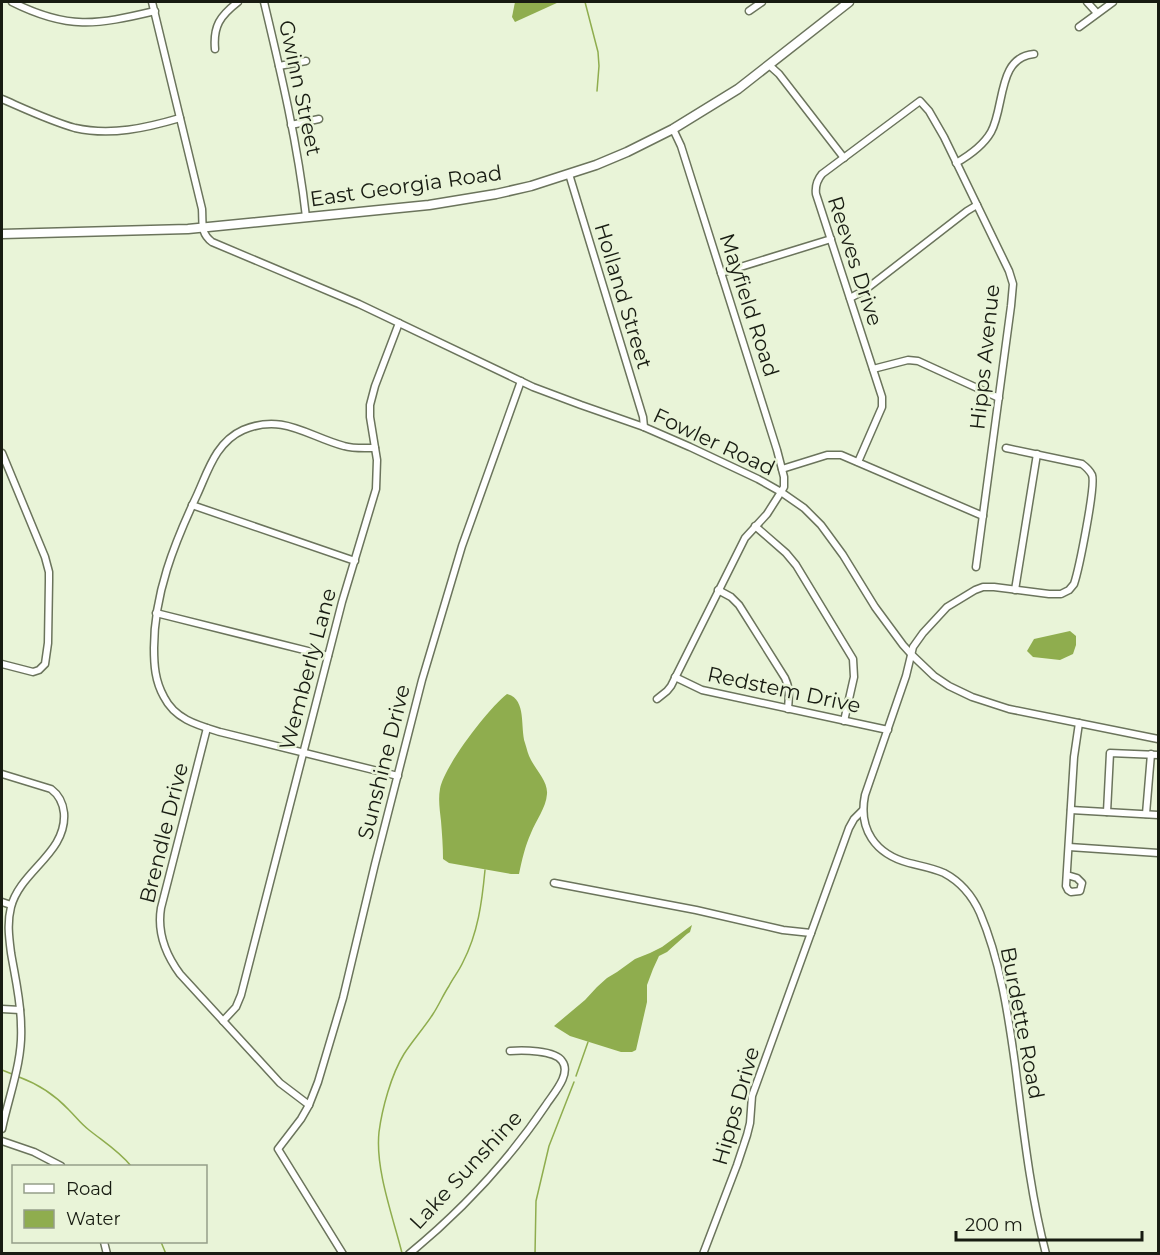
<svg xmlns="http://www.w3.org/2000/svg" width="1160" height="1255" font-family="Montserrat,sans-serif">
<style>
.water{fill:#8fad4e}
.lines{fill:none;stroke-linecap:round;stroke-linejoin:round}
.stream{stroke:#8fad4e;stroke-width:1.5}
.street-casing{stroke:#6b745c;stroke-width:9}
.secondary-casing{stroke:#6b745c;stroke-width:11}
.street{stroke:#fff;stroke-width:6}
.secondary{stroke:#fff;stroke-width:8}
.labels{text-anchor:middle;stroke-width:5;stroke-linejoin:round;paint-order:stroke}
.street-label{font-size:21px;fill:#181c12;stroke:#e9f4d8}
</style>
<rect width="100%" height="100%" fill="#e9f4d8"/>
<g class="water">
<path d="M515,2h44l-44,20 -3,-5z"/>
<path d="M1070,631l6,5v9l-3,9 -13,6 -27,-3 -6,-6 7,-12z"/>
<path d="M507,694c20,5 13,33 18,49 2,6 3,12 6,17 6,11 17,22 16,34 -1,14 -11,26 -16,39 -6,13 -9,27 -12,41h-8l-62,-11 -6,-4c0,-13 -1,-25 -2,-38 -1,-10 -3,-21 -1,-32 4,-23 48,-80 67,-95z"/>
<path d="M692,925l-2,7 -3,2 -20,18 -8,4 -6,13 -6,16v17l-11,48 -4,2h-11l-51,-16 -16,-10 31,-26 12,-13 10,-9 10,-6 18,-13 15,-6 12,-6z"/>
</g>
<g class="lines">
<g class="stream">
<path d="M585,2l13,50 1,14 -2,25"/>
<path d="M2,1070l10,4"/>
<path d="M576,1076l12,-34"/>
<path d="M19,1077c19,7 36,18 50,33 7,7 12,14 20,20 15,12 30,21 42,36"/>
<path d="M161,1242l5,12"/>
<path d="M402,1253c-9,-36 -27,-84 -23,-121 3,-23 12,-57 25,-78 9,-14 20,-26 29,-40 6,-9 10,-19 16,-28 4,-8 10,-15 14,-24 15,-29 19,-60 22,-92"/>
<path d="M535,1254l1,-53 13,-55 25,-64"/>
</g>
<g class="street-casing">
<g id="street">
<path d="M12,2c56,28 84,23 143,9"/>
<path d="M152,2l50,207c1,14 -2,24 10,33l147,62 174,83 48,18 63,22 46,20 68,32 23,13 23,16 17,17 22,30 32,52 28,38 9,10 22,21 15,10 23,11 37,12 149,30"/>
<path d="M264,2c17,71 34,143 42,215"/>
<path d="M1087,2l10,11"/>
<path d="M749,11l13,-9"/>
<path d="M1079,27l34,-25"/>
<path d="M215,49c-2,-23 5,-33 23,-47"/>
<path d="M769,65l10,9 65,84"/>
<path d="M279,66l27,-5"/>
<path d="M2,99c23,10 48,22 73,29 36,8 71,0 105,-10"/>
<path d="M291,125l28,-6"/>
<path d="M956,163c14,-8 27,-17 35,-31 14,-25 6,-75 43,-78"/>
<path d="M569,174l74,243 1,10"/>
<path d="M721,273l110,-34"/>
<path d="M850,298l15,-8 102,-79 10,-6"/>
<path d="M873,369l35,-9 10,1 81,37"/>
<path d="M375,448c-10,0 -21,1 -31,-2 -37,-10 -61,-33 -101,-16 -27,12 -35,41 -46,65 -23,49 -43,99 -43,153 0,17 1,33 10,49 11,22 33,28 56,35l178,44"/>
<path d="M1006,448l76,16c4,3 8,7 10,11 4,10 -13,94 -18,109l-5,6 -8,4h-12l-55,-7h-11l-8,3 -28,17 -24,26 -10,14 -7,29 -41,119c-7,34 10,59 44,68 12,3 24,5 35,10 17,9 28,22 36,40 20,47 28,100 35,151 8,62 15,129 31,190"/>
<path d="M2,453l43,104 4,15v9l-1,62 -3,21 -6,6 -6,2 -31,-8"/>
<path d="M858,462l24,-55v-10l-66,-203c-1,-8 1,-14 6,-20l98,-73 9,10 15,26 65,134 4,13 -2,22 -35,261"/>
<path d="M782,469l45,-14h14l142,61"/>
<path d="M192,505l163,56"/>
<path d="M755,526l31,27 10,12 57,94 1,18 -10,44"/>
<path d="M718,590l13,7 8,8 46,73c5,10 4,19 3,31"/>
<path d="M1015,590l22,-136"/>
<path d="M156,613l172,43"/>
<path d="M675,677l27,13 186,40"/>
<path d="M657,699l10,-8 4,-5 74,-148 22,-24 14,-22 3,-5v-10l-7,-27 -96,-304 -8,-17"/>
<path d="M207,728l-46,180c-4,24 5,47 19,66l100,109 29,22"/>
<path d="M2,774l49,15c8,6 12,14 13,24 3,40 -44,58 -53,94 -4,16 -2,30 0,46 4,24 10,48 10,73 2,35 -12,69 -19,103"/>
<path d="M1071,810l87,5"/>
<path d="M1107,812l3,-59 48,2"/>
<path d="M1146,814l5,-60"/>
<path d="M1069,847l89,6"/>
<path d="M1067,875l10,3 5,5 -2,8 -9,1 -3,-2 -2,-4 8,-129 5,-34"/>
<path d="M554,883l142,27 87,20 28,3"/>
<path d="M2,902l9,3"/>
<path d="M2,1009l18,1"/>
<path d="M223,1021l13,-14 5,-12 101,-393 34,-113 1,-29 -7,-43v-12l5,-19 24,-63"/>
<path d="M2,1141l32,11 27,14"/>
<path d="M104,1242l3,12"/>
<path d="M343,1254l-65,-105 23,-30 8,-14 9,-23 25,-84 32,-134 47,-184 40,-134 59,-165"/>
<path d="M409,1254c51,-42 100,-94 137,-149 7,-11 26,-31 16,-44 -7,-11 -40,-11 -52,-10"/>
<path d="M703,1254l34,-89 10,-30 3,-12 2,-27 97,-268 5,-9 9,-9"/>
</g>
</g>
<g class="secondary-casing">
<path id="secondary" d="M2,234l186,-5 241,-24 67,-11 35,-8 65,-21 31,-13 46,-23 65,-40 111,-87"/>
</g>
<use href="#street" class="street"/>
<use href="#secondary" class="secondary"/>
</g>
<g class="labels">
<g class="street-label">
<text transform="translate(300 88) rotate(78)" y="7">Gwinn Street</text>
<text transform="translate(406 186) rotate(-8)" y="7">East Georgia Road</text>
<text transform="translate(855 261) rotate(72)" y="7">Reeves Drive</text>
<text transform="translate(623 296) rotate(73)" y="7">Holland Street</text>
<text transform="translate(749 305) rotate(72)" y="7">Mayfield Road</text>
<text transform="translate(985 357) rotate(-84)" y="7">Hipps Avenue</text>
<text transform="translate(714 442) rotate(25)" y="7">Fowler Road</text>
<text transform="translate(308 669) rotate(-75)" y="7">Wemberly Lane</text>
<text transform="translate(784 690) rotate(12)" y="7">Redstem Drive</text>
<text transform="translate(384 762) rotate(-76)" y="7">Sunshine Drive</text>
<text transform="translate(164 833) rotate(-76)" y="7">Brendle Drive</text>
<text transform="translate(1022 1023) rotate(79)" y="7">Burdette Road</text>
<text transform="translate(736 1106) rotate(-74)" y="7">Hipps Drive</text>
<text transform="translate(466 1170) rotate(-47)" y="7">Lake Sunshine</text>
</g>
</g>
<rect width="1160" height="1255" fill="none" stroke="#181c12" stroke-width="6"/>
<rect x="12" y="1165" width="195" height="78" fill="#e9f4d8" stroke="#959e89" stroke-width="1.5"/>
<rect x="24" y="1184" width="30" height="9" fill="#ffffff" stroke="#959e89" stroke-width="1.5"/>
<text x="66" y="1195" font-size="18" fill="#181c12">Road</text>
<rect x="24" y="1210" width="30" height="18" fill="#8fad4e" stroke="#959e89" stroke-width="1.5"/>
<text x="66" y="1225" font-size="18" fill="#181c12">Water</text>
<path d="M956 1231v9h186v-9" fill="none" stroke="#181c12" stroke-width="3"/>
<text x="965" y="1231" font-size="18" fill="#181c12" stroke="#e9f4d8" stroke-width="4.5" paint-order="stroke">200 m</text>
</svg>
